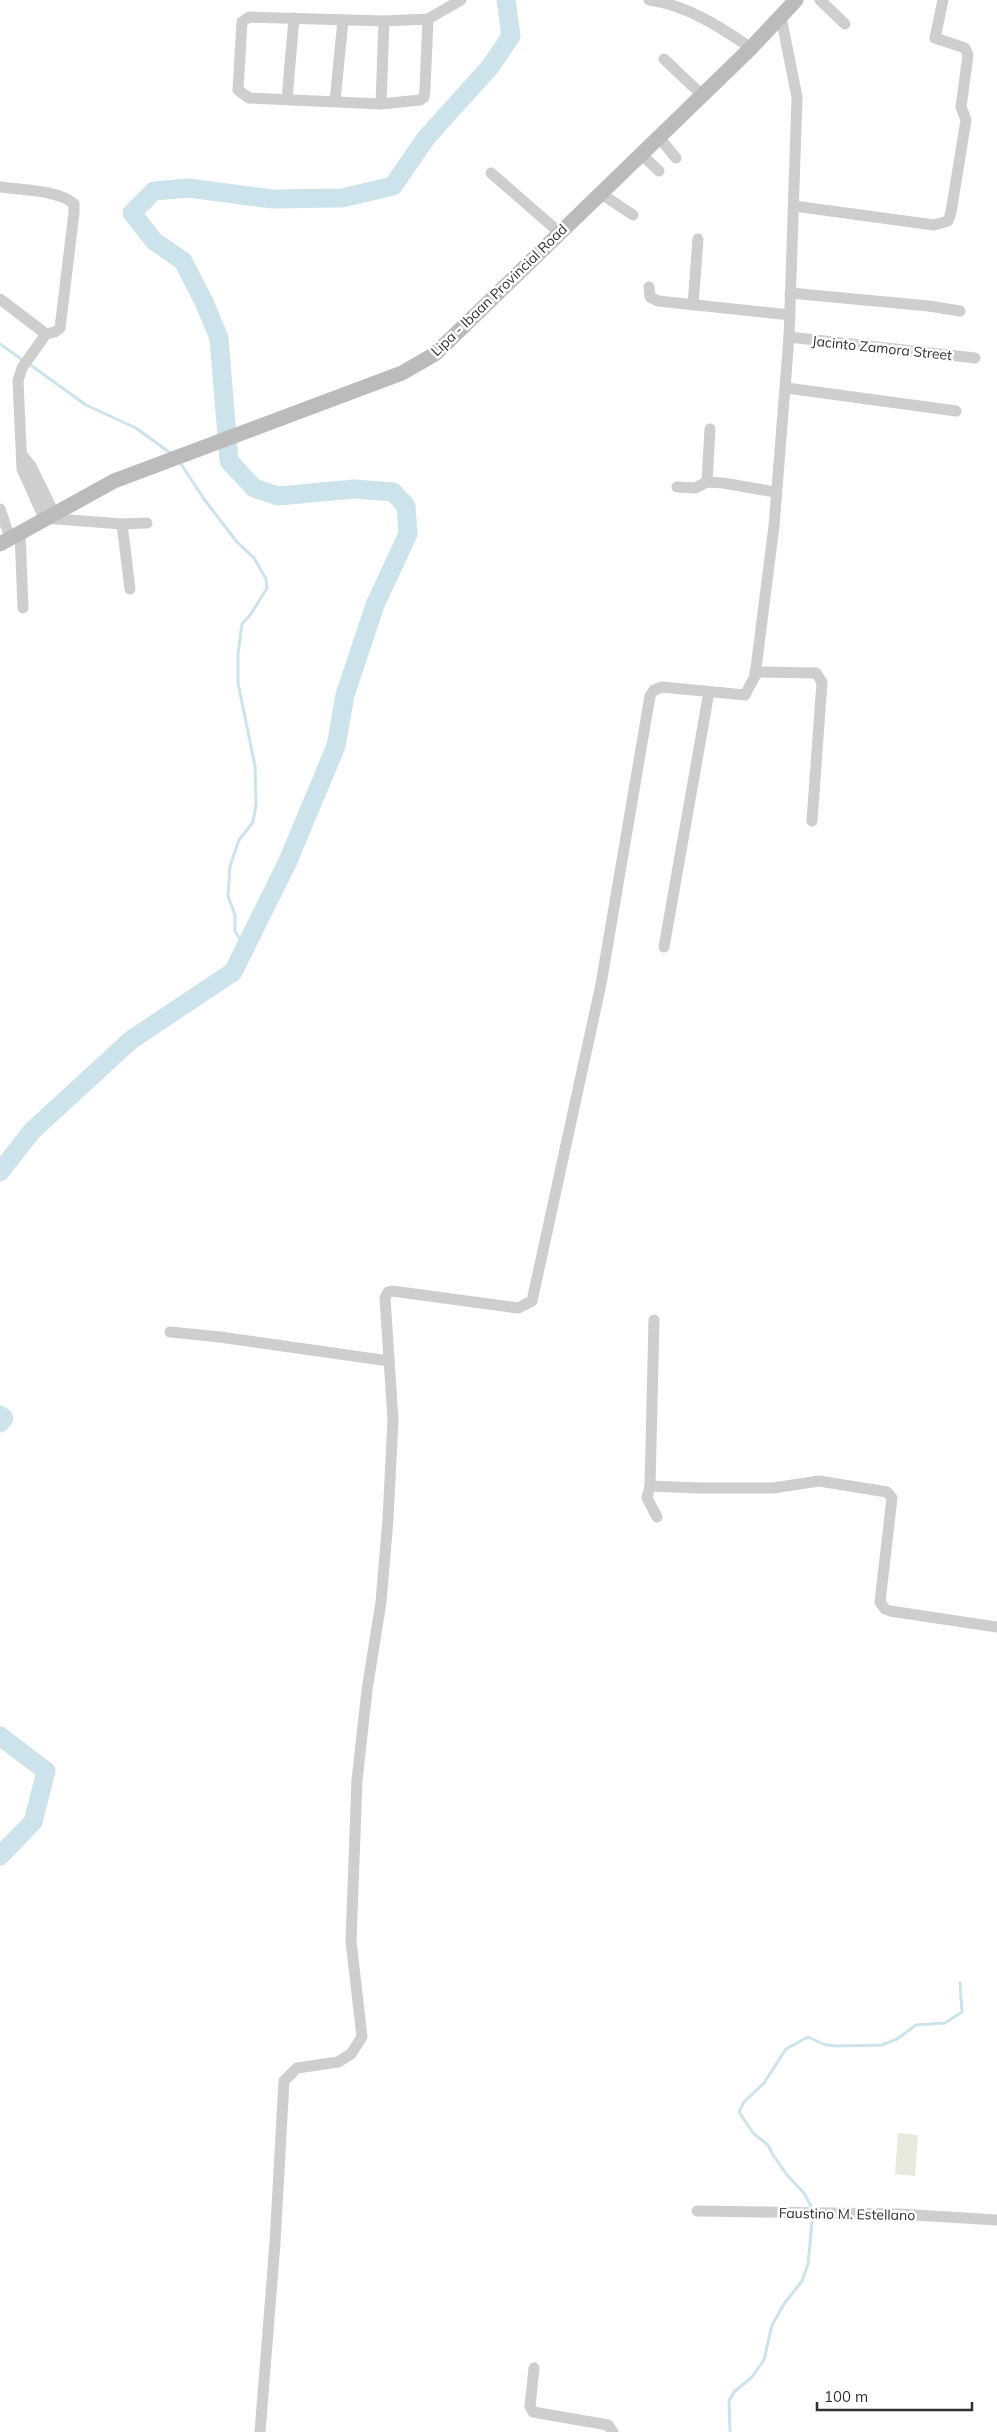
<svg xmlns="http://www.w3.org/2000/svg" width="997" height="2432" font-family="Mulish,sans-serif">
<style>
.green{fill:#e5eadd}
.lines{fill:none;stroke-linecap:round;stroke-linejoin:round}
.stream{stroke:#cde3ec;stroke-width:3}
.river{stroke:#cde3ec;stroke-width:19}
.street{stroke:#cecece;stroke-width:11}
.secondary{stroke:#bbb;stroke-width:15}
.labels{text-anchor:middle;stroke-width:5;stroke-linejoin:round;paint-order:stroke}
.street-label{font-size:14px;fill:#313131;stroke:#fff}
</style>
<rect width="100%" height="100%" fill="#fff"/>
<path class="green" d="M898,2133l20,2 -3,41 -20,-2z"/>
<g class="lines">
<g class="stream">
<path d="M0,344l24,17"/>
<path d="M29,364l57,41 50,23 37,27"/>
<path d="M179,461l25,38 33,43 17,16 12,21 1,9 -16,26 -9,10 -4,30v29l17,83 1,39 -3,17 -14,18 -9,26 -2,30 7,19v16l10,16"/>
<path d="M730,2432l-1,-31 5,-9 18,-15 12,-17 8,-35 12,-21 18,-23 6,-17 4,-42v-14l-8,-15 -17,-18 -14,-20 -5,-10 -15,-12 -14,-21 5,-10 20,-19 22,-34 22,-12 15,7 12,2 47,-1 15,-6 19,-14 29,-2 17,-11 -2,-29"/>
</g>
<g class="river">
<path d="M0,1172l32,-41 99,-91 102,-68 55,-111 48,-115 9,-51 30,-90 33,-71 -2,-28 -13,-14 -39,-3 -76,7 -24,-8 -25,-27 -10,-123 -15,-36 -21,-41 -29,-20 -22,-28 22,-22 34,-3 84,11 70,-1 51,-12 33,-48 64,-71 21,-31 -5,-36"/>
<path d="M0,1415l4,3 -4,5"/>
<path d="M0,1736l46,35 -13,51 -33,34"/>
</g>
<g class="street">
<path d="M649,0c38,5 71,27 102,48"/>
<path d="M820,0l25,24"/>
<path d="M428,19l-3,70 -1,8 -4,3 -39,4 -132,-6 -11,-8 4,-68 7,-5 135,4 44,-2 33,-19"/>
<path d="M664,59l38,36"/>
<path d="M287,99l7,-81"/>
<path d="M335,101l8,-81"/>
<path d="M381,104l3,-83"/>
<path d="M658,136l18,22"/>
<path d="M640,153l19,18"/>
<path d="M491,173l69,60"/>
<path d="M0,187c21,3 60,3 74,17v9l-14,115 -5,4 -9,2 -46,-35"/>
<path d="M600,193l33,22"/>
<path d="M794,206l140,19 14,-4 3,-9 15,-92 -5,-13 7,-52 -3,-7 -30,-10 8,-38"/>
<path d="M649,287l1,10 8,4 132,14"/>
<path d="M790,293l139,13 31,5"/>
<path d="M693,305l5,-66"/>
<path d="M46,334l-24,34 -4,13 4,88 22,49 78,6 8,65"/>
<path d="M789,337l186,21"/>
<path d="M787,388l169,23"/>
<path d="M22,455l9,11 23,47"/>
<path d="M707,482l3,-53"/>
<path d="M677,487l18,1 12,-6 16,1 52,9"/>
<path d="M0,509l10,29"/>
<path d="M122,524l25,-1"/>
<path d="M20,532l3,76"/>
<path d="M755,672l61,1 6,9 -10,139"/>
<path d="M664,947l45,-255"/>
<path d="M654,1320l-4,166 49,2h74l46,-7 68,11 5,6 -12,104 5,7 5,2 107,16"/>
<path d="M170,1332l50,5 169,24"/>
<path d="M650,1486l-3,12 10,19"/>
<path d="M697,2211l202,3 98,6"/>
<path d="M534,2368l-4,38 3,6 75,13 5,7"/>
<path d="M260,2432l15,-189 9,-162 13,-13 41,-6 13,-8 11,-17 -11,-96 6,-161 10,-90 14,-88 7,-83 5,-99 -8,-122 3,-6 4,-1 126,17 14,-7 69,-317 49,-288 4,-6 8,-3 83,8 10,-19 19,-150 15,-189 8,-240 -16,-80"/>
</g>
<path class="secondary" d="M0,544l114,-63 288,-108 33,-19 316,-306 45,-48"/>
</g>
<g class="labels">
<g class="street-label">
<text transform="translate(499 290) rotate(-44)" y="5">Lipa - Ibaan Provincial Road</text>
<text transform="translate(882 348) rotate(6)" y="5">Jacinto Zamora Street</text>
<text transform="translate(847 2214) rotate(1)" y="5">Faustino M. Estellano</text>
</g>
</g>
<path d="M817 2402v8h155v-8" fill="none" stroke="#313131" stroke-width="2.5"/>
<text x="824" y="2402" font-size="15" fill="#313131" stroke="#ffffff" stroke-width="4" paint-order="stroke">100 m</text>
</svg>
